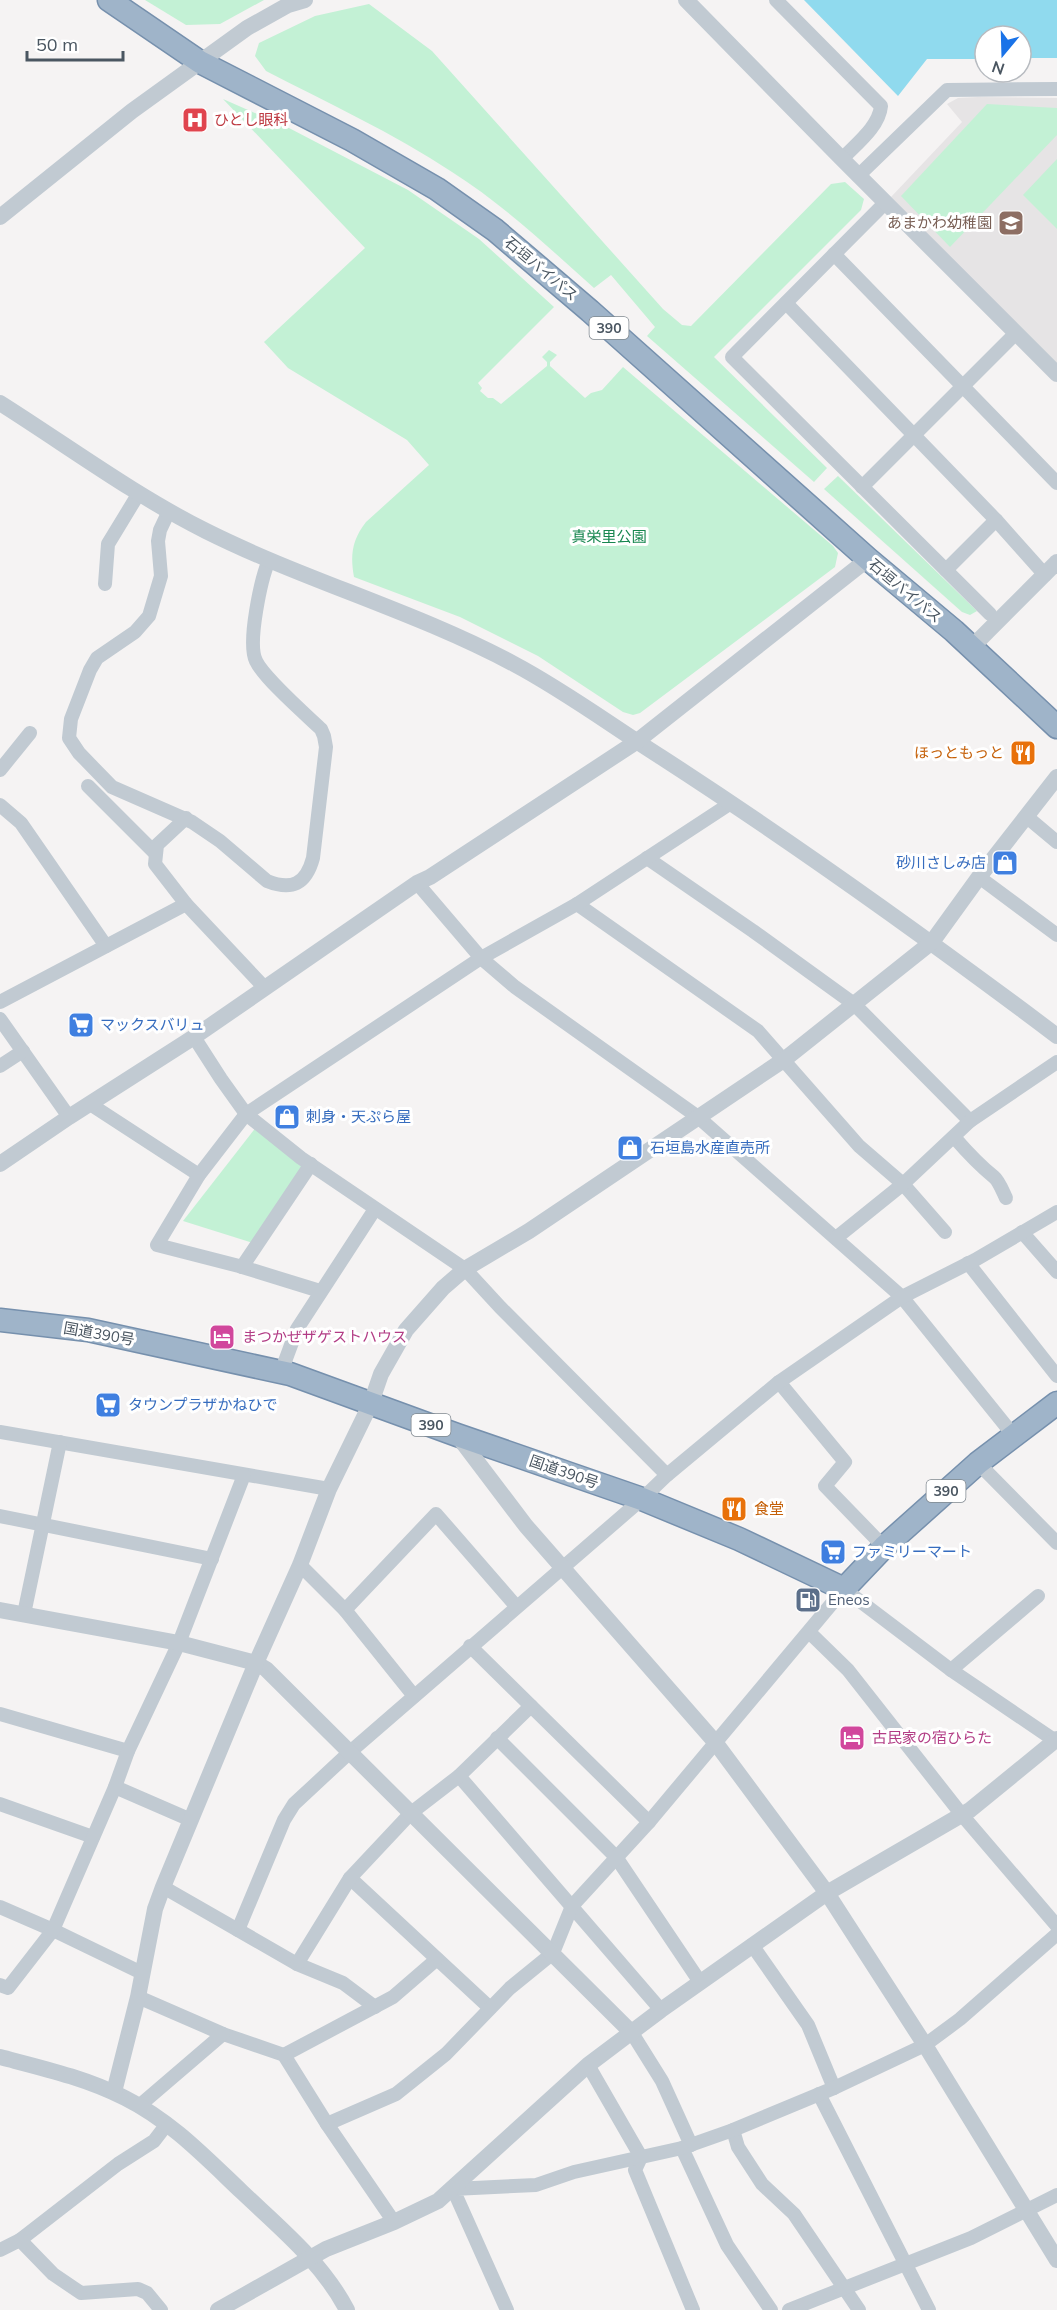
<svg xmlns="http://www.w3.org/2000/svg" width="1057" height="2310" font-family="Mulish,'Noto Sans JP',sans-serif">
<style>
.education{fill:#e6e4e5}
.green{fill:#c3f1d5}
.water{fill:#90daee}
.lines{fill:none;stroke-linecap:round;stroke-linejoin:round}
.trunk-casing{stroke:#7690ad;stroke-width:25}
.minor{stroke:#c1cad2;stroke-width:14}
.tertiary{stroke:#c1cad2;stroke-width:16}
.trunk{stroke:#9fb4c9;stroke-width:22}
.labels{text-anchor:middle;stroke-width:6;stroke-linejoin:round;paint-order:stroke}
.shield{fill:#fff;stroke:#808990;stroke-width:1.5}
.shield-label{font-size:14px;font-weight:bold;fill:#4a5661}
.health-label{font-size:15px;fill:#be3a42;stroke:#fff;text-anchor:start}
.education-label{font-size:15px;fill:#785e54;stroke:#fff;text-anchor:end}
.street-label{font-size:15px;fill:#4a5661;stroke:#fff}
.park-label{font-size:15px;fill:#17864f;stroke:#fff}
.food-label{font-size:15px;fill:#c56008;stroke:#fff;text-anchor:end}
.shop-label{font-size:15px;fill:#366cbe;stroke:#fff;text-anchor:start}
.hotel-label{font-size:15px;fill:#b23c85;stroke:#fff;text-anchor:start}
.service-label{font-size:15px;fill:#4e5e75;stroke:#fff;text-anchor:start}
</style>
<rect width="100%" height="100%" fill="#f5f3f3"/>
<path class="education" d="M978,97l79,1v266l-166,-167 71,-75 -15,-18 11,-6z"/>
<g class="green">
<path d="M145,0h119l-44,24 -34,1z"/>
<path d="M369,4l63,47 231,258 19,16 9,1 140,-142 14,-2 19,17 -3,11 -147,147 113,111 -13,14 -167,-146 8,-9 -44,-52 -17,13c-46,-41 -90,-83 -142,-116 -59,-39 -124,-69 -186,-101l-11,-15 4,-13 56,-27z"/>
<path d="M223,99l66,29 119,62 71,49 75,68 -76,76 4,5 -2,3 8,7h5l8,6 46,-38v-4l-5,-5 7,-7 8,5 -7,7v4l35,32 6,-5 11,-3 21,-23 210,179 5,7 -3,14 -195,146 -7,2 -10,-3 -85,-56 -78,-39 -106,-40c-4,-22 -2,-37 12,-55l63,-57 -22,-25 -119,-72 -24,-26 101,-94z"/>
<path d="M987,104l70,4v27l-107,112 -49,-51z"/>
<path d="M1057,159v70l-34,-34z"/>
<path d="M838,476l139,135 -7,4 -8,-3 -138,-123z"/>
<path d="M257,1126l49,39 -53,78 -70,-22z"/>
</g>
<path class="water" d="M804,0h253v58h-36v-22h-36v23h-58l-29,37z"/>
<g class="lines">
<g class="trunk-casing">
<g id="trunk">
<path d="M109,0l91,62 152,78 85,49 58,41 95,81 278,248 86,72 103,96"/>
<path d="M0,1320l88,10 202,44 167,61 185,64 97,40 105,50 40,-42 94,-84 79,-60"/>
</g>
</g>
<g class="minor">
<path d="M776,0l105,106c-2,21 -25,38 -39,53"/>
<path d="M858,176l89,-86 110,-1"/>
<path d="M885,203l-153,154 258,257"/>
<path d="M834,254l223,229"/>
<path d="M786,303l210,217 49,55"/>
<path d="M862,487l154,-154"/>
<path d="M169,511l-9,19 -2,11 3,35 -12,40 -14,16 -38,26 -7,12 -19,49 -2,19 10,15 33,34 80,35 28,19 47,40c25,10 39,3 46,-23l13,-111 -2,-11 -3,-7c-16,-15 -57,-51 -65,-68 -9,-18 5,-82 13,-101"/>
<path d="M946,570l50,-50"/>
<path d="M105,584l3,-40 31,-51"/>
<path d="M0,770l30,-37"/>
<path d="M88,786l67,67"/>
<path d="M0,805l21,18 85,123"/>
<path d="M1027,817l30,25"/>
<path d="M186,818l-29,27 -2,19 31,40 78,83"/>
<path d="M647,858l106,73 101,73 116,117"/>
<path d="M979,877l78,58"/>
<path d="M417,883l64,75 34,29 183,130 204,180 112,139"/>
<path d="M577,904l181,127 101,115 44,38 42,48"/>
<path d="M0,1002l186,-98"/>
<path d="M0,1019l69,98"/>
<path d="M194,1037l27,42 25,35 55,44 164,111 35,38 167,168"/>
<path d="M0,1066l23,-15"/>
<path d="M90,1104l109,71"/>
<path d="M954,1137c13,15 25,28 40,40 5,4 9,15 12,21"/>
<path d="M1022,1232l35,40"/>
<path d="M836,1238l67,-54 67,-63 87,-59"/>
<path d="M968,1263l89,113"/>
<path d="M242,1267l69,-103"/>
<path d="M320,1291l-81,-25 -82,-21 42,-70 47,-61 235,-156 96,-54 154,-101"/>
<path d="M281,1372l16,-43 78,-120"/>
<path d="M779,1382l66,80 -20,24 59,61"/>
<path d="M0,1432l329,57"/>
<path d="M978,1463l79,80"/>
<path d="M0,1516l212,43"/>
<path d="M300,1565l45,45 69,86"/>
<path d="M345,1610l91,-96 80,92"/>
<path d="M24,1614l36,-172"/>
<path d="M809,1632l39,38 114,145 95,111"/>
<path d="M470,1646l61,60"/>
<path d="M951,1670l87,-74"/>
<path d="M0,1714l128,37"/>
<path d="M497,1738l119,119 84,125"/>
<path d="M459,1776l202,234"/>
<path d="M115,1787l76,33"/>
<path d="M0,1804l93,33"/>
<path d="M350,1878l140,130"/>
<path d="M163,1887l134,77 46,19 32,24"/>
<path d="M0,1907l53,23 89,43"/>
<path d="M238,1930l46,-110 10,-16 56,-52 292,-253 25,-24 112,-93 123,-85 73,-37 82,-48"/>
<path d="M752,1945l56,80 26,63"/>
<path d="M297,1964l53,-86 61,-65 48,-37 72,-70 118,116"/>
<path d="M0,1985l8,3 45,-58 62,-143 13,-36 51,-108 65,-168"/>
<path d="M138,1997l85,37 61,21 43,69 67,98"/>
<path d="M632,2033l30,48 29,64"/>
<path d="M284,2055l109,-58 44,-38"/>
<path d="M588,2065l53,92 -6,13 58,140"/>
<path d="M819,2094l110,216"/>
<path d="M139,2106l84,-72"/>
<path d="M327,2124l69,-30 50,-40 64,-66 43,-35 19,-47 77,-84 195,-233 107,81 106,72"/>
<path d="M733,2130l5,17 24,37 32,30 65,96"/>
<path d="M682,2148l45,97 44,65"/>
<path d="M20,2240l98,-76 36,-23 13,-17"/>
<path d="M0,2250l20,-10 33,34 28,19 57,-4 9,4 14,17"/>
<path d="M507,2310l-54,-121 83,-4 38,-13 108,-24 51,-18 101,-42 91,-43 35,-26 97,-85"/>
<path d="M789,2310l182,-72 86,-43"/>
</g>
<g class="tertiary">
<path d="M686,0l156,159 215,215"/>
<path d="M0,217l132,-106 115,-83 41,-23 17,-5"/>
<path d="M0,403c68,43 134,92 206,128 100,50 209,80 308,133 51,27 98,62 147,93 136,88 267,182 396,279"/>
<path d="M971,648l86,-86"/>
<path d="M0,1164l69,-47 125,-80 223,-154 13,-6 206,-135 232,-183"/>
<path d="M457,1435l69,91 189,216 112,151 98,152 132,215"/>
<path d="M0,1610l179,33 77,20 10,6 366,364"/>
<path d="M0,2057c42,11 86,21 125,41 46,23 80,59 117,94 38,36 80,70 105,118"/>
<path d="M114,2092l24,-95 17,-88 8,-22 93,-224 44,-98 29,-76 42,-86 10,-29 25,-44 37,-42 22,-19 64,-38 256,-172 147,-117 47,-65 78,-100"/>
<path d="M218,2310l108,-61 68,-27 44,-21 150,-136 73,-55 166,-117 143,-83 87,-71"/>
</g>
<use href="#trunk" class="trunk"/>
</g>
<defs>
<g id="hospital-square" transform="scale(1.35)"><rect x="-9" y="-9" width="18" height="18" rx="4" fill="#e0444e" stroke="#fff"/><path d="M-5-5h3v3.5h4V-5h3V5h-3V1.5h-4V5h-3Z" fill="#fff"/></g>
<g id="school-square" transform="scale(1.35)"><rect x="-9" y="-9" width="18" height="18" rx="4" fill="#8d6e63" stroke="#fff"/><path d="M0-5L7-2L0 1L-7-2ZM-4 1L0 2.5L4 1V4Q0 6-4 4Z" fill="#fff"/></g>
<g id="restaurant-square" transform="scale(1.35)"><rect x="-9" y="-9" width="18" height="18" rx="4" fill="#e8710a" stroke="#fff"/><path d="M-5-6h1v4h1v-4h1v4h1v-4h1v5L-1.5 .5V6h-2V.5L-5-1ZM5-6V6H3V1.5H1.5Q1.5-4 5-6Z" fill="#fff"/></g>
<g id="shop-square" transform="scale(1.35)"><rect x="-9" y="-9" width="18" height="18" rx="4" fill="#3f7fe0" stroke="#fff"/><path d="M-5-2.5h2.3a2.7 3.5 0 0 1 5.4 0H5L5.5 6h-11ZM-1.5-2.5h3a1.5 2.3 0 0 0-3 0Z" fill="#fff"/></g>
<g id="supermarket-square" transform="scale(1.35)"><rect x="-9" y="-9" width="18" height="18" rx="4" fill="#3f7fe0" stroke="#fff"/><path d="M-6-5.5h2.5l.6 2H6L4.5 2H-2.5L-4.4-4H-6ZM-1.5 3.2a1.3 1.3 0 1 0 .1 0ZM3 3.2a1.3 1.3 0 1 0 .1 0Z" fill="#fff"/></g>
<g id="hotel-square" transform="scale(1.35)"><rect x="-9" y="-9" width="18" height="18" rx="4" fill="#d1479c" stroke="#fff"/><path d="M-6-4.5h1.5V1H6V5H4.5V3h-9V5H-6ZM-4 0a1.8 1.8 0 1 1 3.6 0ZM.5 0V-2.5h3Q6-2.5 6 0Z" fill="#fff"/></g>
<g id="fuel-square" transform="scale(1.35)"><rect x="-9" y="-9" width="18" height="18" rx="4" fill="#5c6f8a" stroke="#fff"/><path d="M-5.5-6h7V0h2V4h1.3V-2.5L3-4.5l.8-.8L6-3V5H2.5V1h-1V6h-7ZM-4.2-4.7v3.2H.2V-4.7Z" fill="#fff"/></g>
</defs>
<g fill-rule="evenodd">
<use href="#hospital-square" x="195" y="120"/>
<use href="#school-square" x="1011" y="223"/>
<use href="#restaurant-square" x="1023" y="753"/>
<use href="#shop-square" x="1005" y="863"/>
<use href="#supermarket-square" x="81" y="1025"/>
<use href="#shop-square" x="287" y="1117"/>
<use href="#shop-square" x="630" y="1148"/>
<use href="#hotel-square" x="222" y="1337"/>
<use href="#supermarket-square" x="108" y="1405"/>
<use href="#restaurant-square" x="734" y="1509"/>
<use href="#supermarket-square" x="833" y="1552"/>
<use href="#fuel-square" x="808" y="1600"/>
<use href="#hotel-square" x="852" y="1738"/>
</g>
<g class="labels">
<g class="shield">
<rect x="589.5" y="317" width="39" height="22" rx="4.5"/>
<rect x="411.5" y="1414" width="39" height="22" rx="4.5"/>
<rect x="926.5" y="1480" width="39" height="22" rx="4.5"/>
</g>
<g class="shield-label">
<text x="609" y="333">390</text>
<text x="431" y="1430">390</text>
<text x="946" y="1496">390</text>
</g>
<g class="health-label">
<text x="214" y="125">ひとし眼科</text>
</g>
<g class="education-label">
<text x="992" y="228">あまかわ幼稚園</text>
</g>
<g class="street-label">
<text transform="translate(541 269) rotate(40)" y="5">石垣バイパス</text>
<text transform="translate(905 591) rotate(40)" y="5">石垣バイパス</text>
<text transform="translate(99 1334) rotate(10)" y="5">国道390号</text>
<text transform="translate(564 1472) rotate(19)" y="5">国道390号</text>
</g>
<g class="park-label">
<text x="609" y="542">真栄里公園</text>
</g>
<g class="food-label">
<text x="1004" y="758">ほっともっと</text>
<text x="754" y="1514" text-anchor="start">食堂</text>
</g>
<g class="shop-label">
<text x="986" y="868" text-anchor="end">砂川さしみ店</text>
<text x="100" y="1030">マックスバリュ</text>
<text x="306" y="1122">刺身・天ぷら屋</text>
<text x="650" y="1153">石垣島水産直売所</text>
<text x="128" y="1410">タウンプラザかねひで</text>
<text x="852" y="1557">ファミリーマート</text>
</g>
<g class="hotel-label">
<text x="242" y="1342">まつかぜザゲストハウス</text>
<text x="872" y="1743">古民家の宿ひらた</text>
</g>
<g class="service-label">
<text x="828" y="1605">Eneos</text>
</g>
</g>
<g transform="translate(1003 54) rotate(199)"><circle r="28" fill="#ffffff" stroke="#b7bbc0" stroke-width="1.5"/>
<path d="M0-4.5L10 22L0 15L-10 22Z" fill="#1a73e8"/>
<text y="-9" font-size="16" font-weight="bold" text-anchor="middle" fill="#4a5661">N</text>
</g>
<path d="M27 51v9h96v-9" fill="none" stroke="#4a5661" stroke-width="3"/>
<text x="36" y="51" font-size="18" fill="#4a5661" stroke="#ffffff" stroke-width="4.5" paint-order="stroke">50 m</text>
</svg>
